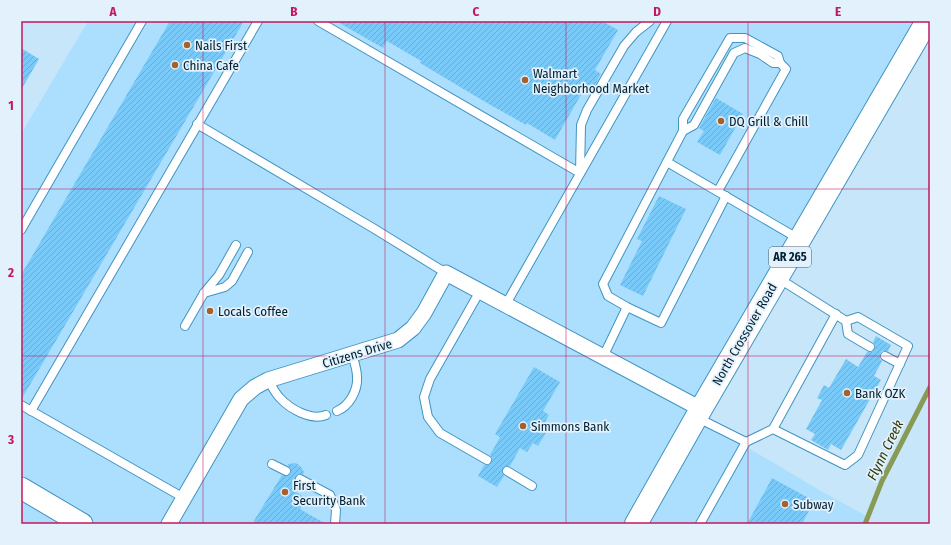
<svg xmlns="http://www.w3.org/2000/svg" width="951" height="545" font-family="'Fira Sans Condensed',sans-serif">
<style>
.built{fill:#acdffe}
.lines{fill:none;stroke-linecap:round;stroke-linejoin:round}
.stream{stroke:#879b56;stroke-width:5}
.building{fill:url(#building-hatch)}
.lane-casing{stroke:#4294c1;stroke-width:10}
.street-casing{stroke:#4294c1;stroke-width:17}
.secondary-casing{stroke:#4294c1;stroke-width:23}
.primary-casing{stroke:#4294c1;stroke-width:24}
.lane{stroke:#fff;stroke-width:8}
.street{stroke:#fff;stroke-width:15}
.secondary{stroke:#fff;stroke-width:21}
.primary{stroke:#fff;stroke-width:22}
.grid{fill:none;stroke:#c2185b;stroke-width:1;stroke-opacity:0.55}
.poi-dot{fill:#a3612e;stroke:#e2f1fb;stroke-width:1.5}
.labels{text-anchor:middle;stroke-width:3.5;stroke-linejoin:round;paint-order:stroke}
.shield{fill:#e2f1fb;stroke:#445f6e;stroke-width:1}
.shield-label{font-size:12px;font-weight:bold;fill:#002032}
.poi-label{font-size:13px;fill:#002032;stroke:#e2f1fb;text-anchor:start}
.street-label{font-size:13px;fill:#002032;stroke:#e2f1fb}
.water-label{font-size:14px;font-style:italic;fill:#32380a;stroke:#e2f1fb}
.neatline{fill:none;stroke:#c2185b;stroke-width:1.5}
.grid-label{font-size:13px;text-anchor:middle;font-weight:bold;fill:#c2185b}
</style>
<defs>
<pattern id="building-hatch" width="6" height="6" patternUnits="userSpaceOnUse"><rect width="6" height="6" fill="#79caf9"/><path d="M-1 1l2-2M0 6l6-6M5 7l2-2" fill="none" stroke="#67add6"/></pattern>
</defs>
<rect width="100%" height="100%" fill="#c8e6fa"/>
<path class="built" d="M88,21h839l-231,396 125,74 47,26 -3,7h-844v-390z"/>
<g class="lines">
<path class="stream" d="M865,524l17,-43 48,-94"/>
</g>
<g class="building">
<path d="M170,21h74l-223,379v-125z"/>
<path d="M336,21h266l16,9 -23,40 6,4 -9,16 -6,-4 -31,54 -28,-17 -1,2 -39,-22 -67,-40 1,-2 -34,-20 -4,7z"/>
<path d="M21,48l18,11 -18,31z"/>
<path d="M716,98l27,16 -23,41 -23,-13 7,-11 -5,-3z"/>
<path d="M659,196l27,13 -43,87 -23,-11 22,-44 -5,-2z"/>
<path d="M876,336l15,9 -3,6h-6l-2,3v5l2,2 -8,15 7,4 -40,70 -10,-6 -3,6 -17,-10 4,-6 -9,-5 16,-29 -5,-2 7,-13 5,3 17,-29 12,8 9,-15h5l3,-3v-4l-2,-3z"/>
<path d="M534,367l26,15 -17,29 6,4 -5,9 5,4 -11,18 -5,-3 -6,9 -7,-4 -10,18h-3l-4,2 -1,3 2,5 -7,11 -19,-11 6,-11h5l3,-3v-4l-2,-3 10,-18 -5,-3z"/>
<path d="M296,463l5,4 3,5 -1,3 -3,-1 -3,1 -2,4 1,3 2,2 -4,7 10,6 -5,8 3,1 -2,3 26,15h-74l30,-49 5,1 4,-2v-4l-3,-4v-2z"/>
<path d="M772,478l42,23 -12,23h-55z"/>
</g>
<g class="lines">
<g class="lane-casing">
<g id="lane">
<path d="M318,21l262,152 1,-48 6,-15 37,-64 12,-14 14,-11"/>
<path d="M197,124l176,104 73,45"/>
<path d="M683,131l11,-6 40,-72 11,-5 15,6 13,9h7"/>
<path d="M667,162l132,77"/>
<path d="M718,191l68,-122 -6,-6 -2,-7 -33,-18h-15l-47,81v12l-80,153 5,12 19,11 34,16 65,-127"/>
<path d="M21,230l121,-209"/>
<path d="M778,278l68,43 2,13 22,13"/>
<path d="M480,291l-50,88 -6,18 4,20 12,16 47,27"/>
<path d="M204,293l21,-6 7,-6 16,-29"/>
<path d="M506,304l161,-283"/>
<path d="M185,326l19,-33 15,-18 17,-30"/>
<path d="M885,356l15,8"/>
<path d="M603,357l24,-50"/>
<path d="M268,380c4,6 7,13 12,18 10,11 31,23 46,17"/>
<path d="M21,405l163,93"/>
<path d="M31,411l227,-390"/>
<path d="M337,411c12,-5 21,-20 20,-34 0,-8 -3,-16 -5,-23"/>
<path d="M698,418l48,24 -46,82"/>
<path d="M773,429l63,-115"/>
<path d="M746,442l27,-13 72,36 13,-10 50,-109 -50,-29 -12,4"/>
<path d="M272,464l14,7"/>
<path d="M507,471l25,15"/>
<path d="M300,479l30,16 6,15 -1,14"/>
</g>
</g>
<g class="street-casing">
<path id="street" d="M169,524l72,-125 14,-12 13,-7 130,-40 15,-12 11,-15 22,-40 255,136"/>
</g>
<g class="secondary-casing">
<path id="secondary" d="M21,488l61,36"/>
</g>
<g class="primary-casing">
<path id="primary" d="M636,524l65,-115 226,-388"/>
</g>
<use href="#lane" class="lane"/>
<use href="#street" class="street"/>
<use href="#secondary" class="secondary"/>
<use href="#primary" class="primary"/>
</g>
<path class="grid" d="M203,21v503M385,21v503M566,21v503M748,21v503M21,189h909M21,356h909"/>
<g class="poi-dot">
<circle cx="187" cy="45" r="4"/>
<circle cx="175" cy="65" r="4"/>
<circle cx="525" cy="80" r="4"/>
<circle cx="721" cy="121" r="4"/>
<circle cx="210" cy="311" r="4"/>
<circle cx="847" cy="393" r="4"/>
<circle cx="523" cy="426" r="4"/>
<circle cx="285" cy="492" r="4"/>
<circle cx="785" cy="504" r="4"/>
</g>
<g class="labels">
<rect class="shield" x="769" y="247" width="42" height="20" rx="3"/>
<g class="shield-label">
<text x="790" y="261">AR 265</text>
</g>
<g class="poi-label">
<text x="195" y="50">Nails First</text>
<text x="183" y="70">China Cafe</text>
<text x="533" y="78">Walmart<tspan x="533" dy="15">Neighborhood Market</tspan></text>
<text x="729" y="126">DQ Grill &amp; Chill</text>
<text x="218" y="316">Locals Coffee</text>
<text x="855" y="398">Bank OZK</text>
<text x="531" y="431">Simmons Bank</text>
<text x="293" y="490">First<tspan x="293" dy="15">Security Bank</tspan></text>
<text x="793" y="509">Subway</text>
</g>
<g class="street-label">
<text transform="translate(744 334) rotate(-60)" y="5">North Crossover Road</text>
<text transform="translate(357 353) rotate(-17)" y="5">Citizens Drive</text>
</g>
<g class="water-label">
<text transform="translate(885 450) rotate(-64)" y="5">Flynn Creek</text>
</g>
</g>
<rect width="951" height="545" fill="none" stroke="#e2f1fb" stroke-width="44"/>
<rect x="22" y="22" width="907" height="501" class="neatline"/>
<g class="grid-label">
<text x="113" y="16">A</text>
<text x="294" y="16">B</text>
<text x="476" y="16">C</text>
<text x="657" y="16">D</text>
<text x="838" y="16">E</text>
<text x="11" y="110">1</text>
<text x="11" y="277">2</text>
<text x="11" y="444">3</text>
</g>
</svg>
